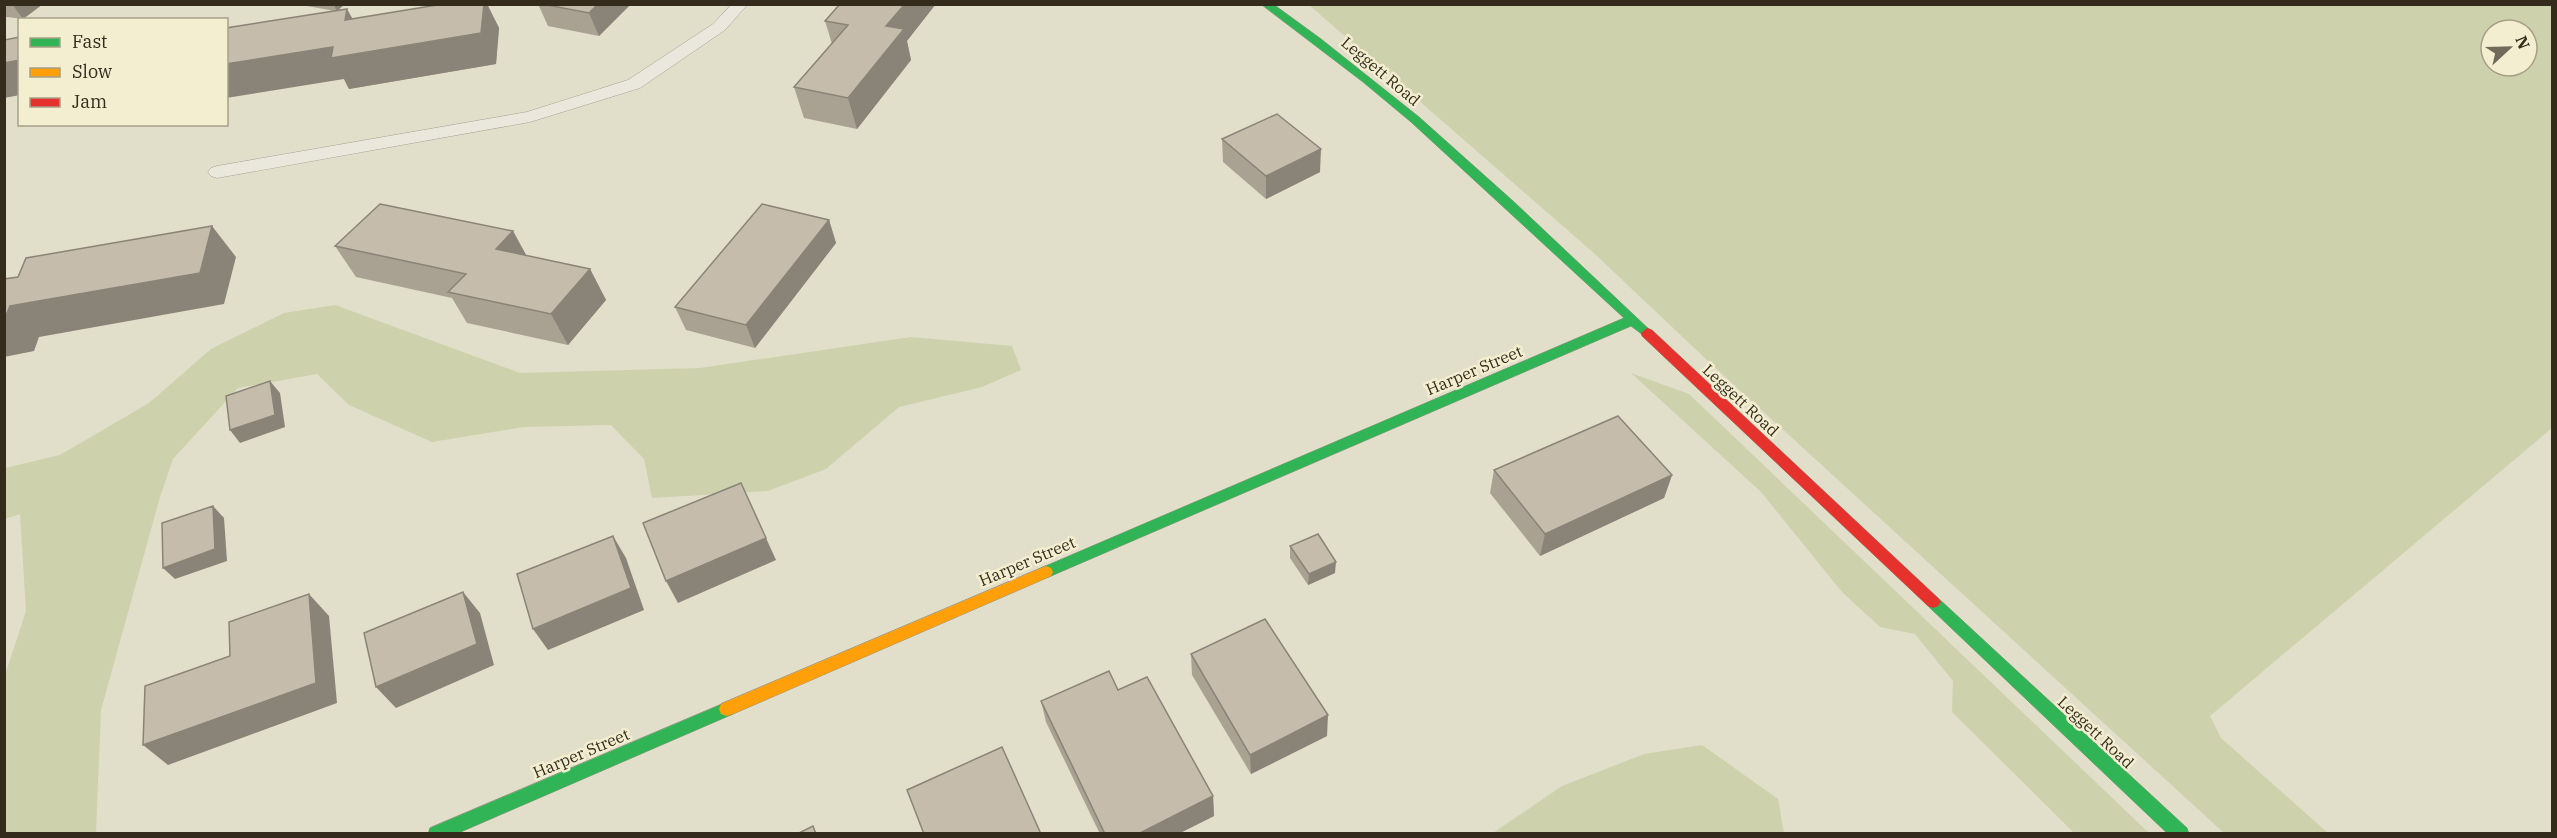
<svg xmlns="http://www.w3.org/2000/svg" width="2557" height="838" font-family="'IBM Plex Serif',serif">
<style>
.green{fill:#cdd2ad;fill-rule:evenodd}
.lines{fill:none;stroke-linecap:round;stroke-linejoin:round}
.lane-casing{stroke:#a6a294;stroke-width:1}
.fast-casing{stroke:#969183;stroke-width:1}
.slow-casing{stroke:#969183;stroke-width:1}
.jam-casing{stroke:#969183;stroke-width:1}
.lane{fill:#eae7dc;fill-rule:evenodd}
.fast{fill:#30b455;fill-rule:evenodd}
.slow{fill:#ff9f0a;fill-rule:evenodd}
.jam{fill:#e5322d;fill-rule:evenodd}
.wall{fill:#a9a293}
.shaded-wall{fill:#8a8478}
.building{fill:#c5bcab;stroke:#8a8478;stroke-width:1.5}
.labels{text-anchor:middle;stroke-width:5;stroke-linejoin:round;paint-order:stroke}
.street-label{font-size:16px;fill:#342b1d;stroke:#f3eed0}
</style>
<rect width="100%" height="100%" fill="#e1deca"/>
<g class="green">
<path d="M1309,5h1243v423l-342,288 11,22 107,95h-104l-515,-471 -113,-107zM2491,30h36v36h-36z"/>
<path d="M335,305l185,68 180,-5 211,-31 101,9 9,24 -39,17 -83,20 -73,62 -58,22 -116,7 -8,-39 -33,-34 -87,2 -92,15 -83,-37 -32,-31 -79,14 -65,71 -13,38 -59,213 -5,123h-91v-158l21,-64 -6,-97 -15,5v-51l55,-13 89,-52 62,-54 73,-36z"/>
<path d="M1631,373l58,21 460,439h-75l-122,-121 1,-31 -38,-47 -35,-7 -38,-35 -81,-100z"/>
<path d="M1702,745l76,54 6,34h-291l69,-47 82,-32z"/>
</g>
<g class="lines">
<g class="lane-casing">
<path id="lane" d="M732,4h16l-23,26 -85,58 -110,34 -313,56 -6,-2 -3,-4 3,-4 6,-2 310,-54 101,-32 85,-56z"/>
</g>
<g class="fast-casing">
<g id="fast">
<path d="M1261,4h12l48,35 98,78 94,84 140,132 -6,5 -16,-12 -580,250 -5,2 -5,-2 -2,-4 2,-4 583,-250 -213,-196 -48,-40z"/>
<path d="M1933,596l5,2 249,230 2,6h-21l-240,-228 -3,-4 3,-4z"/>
<path d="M727,702l6,2 2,5 -2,5 -277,120h-28l2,-6z"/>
</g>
</g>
<g class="slow-casing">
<path id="slow" d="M1046,566l5,2 2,4 -2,4 -318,138 -6,2 -6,-2 -2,-5 2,-5z"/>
</g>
<g class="jam-casing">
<path id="jam" d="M1647,328l5,2 286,268 3,4 -3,4 -5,2 -5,-2 -286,-270 -1,-3z"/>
</g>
<use href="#lane" class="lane"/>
<use href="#fast" class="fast"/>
<use href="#slow" class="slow"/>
<use href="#jam" class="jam"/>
</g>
<g class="wall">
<path d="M4,4h39l-20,15 -16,-2 -3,1z"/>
<path d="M296,4h49l-7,6 15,9 90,-15h44l12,24 -3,36 -147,25 -5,-10 -9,-68z"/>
<path d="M538,4h93l-32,32 -51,-10z"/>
<path d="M840,4l67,37 4,19 -54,69 -53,-11 -10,-31 38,-43 -7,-23z"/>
<path d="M1222,139l98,33 -54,27 -43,-37z"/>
<path d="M829,220l7,23 -81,105 -69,-18 -11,-23z"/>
<path d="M513,231l13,25 64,13 16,31 -38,45 -101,-22 -15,-25 -96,-21 -21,-31z"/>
<path d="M1494,470l178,5 -8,23 -124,58 -50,-63z"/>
<path d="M1290,546l45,27 -27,12 -18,-27z"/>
<path d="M1191,654l136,82 -76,38 -59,-99z"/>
<path d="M1118,690l95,106 1,20 -36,18h-78l-54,-112 -5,-21z"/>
</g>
<g class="shaded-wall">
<path d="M12,4h31l-20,15z"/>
<path d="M333,4h12l-8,7z"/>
<path d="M484,4h3l12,24 -3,36 -147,25 -5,-10 -118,19v-34z"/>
<path d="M598,4h33l-32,32 -10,-23z"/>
<path d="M905,4h31l-29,37 4,19 -54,69 -9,-31 38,-72z"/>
<path d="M347,9l17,30 -19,-19z"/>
<path d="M20,60v35l-16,3v-35z"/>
<path d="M1321,149l-1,23 -54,27v-23z"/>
<path d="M829,220l7,23 -81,105 -9,-23z"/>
<path d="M212,226l24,31 -12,47 -185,33 -5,14 -30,6v-37l6,-14z"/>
<path d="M513,231l17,31 -34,-13z"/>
<path d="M590,269l16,31 -38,45 -17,-31z"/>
<path d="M270,381l10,12 5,34 -45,16 -10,-13z"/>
<path d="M1672,475l-8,23 -124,58 5,-22z"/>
<path d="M213,506l11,12 3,43 -52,18 -12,-11z"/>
<path d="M613,536l13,22 18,52 -96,40 -15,-21z"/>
<path d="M766,538l10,22 -98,43 -12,-22z"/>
<path d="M1336,562l-1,11 -27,12 1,-11z"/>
<path d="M463,592l17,21 14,52 -98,43 -20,-21z"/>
<path d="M309,594l20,22 8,87 -169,62 -25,-20z"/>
<path d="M1328,715l-1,21 -76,38 -1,-19z"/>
<path d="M1213,796l1,20 -36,18h-40z"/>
</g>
<g class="building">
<path d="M443,4h41l-3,29 -150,25 2,-11 -107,17v-36l121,-19 -2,11z"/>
<path d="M542,4h56l-9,9z"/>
<path d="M840,4h65l-19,22 18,3 -56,69 -54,-11 54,-62 -23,-4z"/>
<path d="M20,37v23l-16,3v-23z"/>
<path d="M1277,114l44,35 -55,27 -44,-37z"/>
<path d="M380,204l133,27 -17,18 94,20 -39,45 -103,-22 18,-18 -131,-28z"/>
<path d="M762,204l67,16 -83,105 -71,-18z"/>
<path d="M212,226l-12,47 -190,33 -6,14v-41l14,-2 8,-19z"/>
<path d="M270,381l5,34 -45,15 -4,-34z"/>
<path d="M1618,416l54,59 -127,59 -51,-64z"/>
<path d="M741,483l25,55 -100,43 -23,-58z"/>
<path d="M213,506l2,43 -52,19 -1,-45z"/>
<path d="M1318,534l18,28 -27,12 -19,-28z"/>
<path d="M613,536l18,52 -98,41 -16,-55z"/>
<path d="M463,592l14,52 -101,43 -12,-54z"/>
<path d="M309,594l7,89 -173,62 2,-59 85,-30 -1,-34z"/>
<path d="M1265,619l63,96 -78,40 -59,-101z"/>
<path d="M1109,671l9,19 29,-13 66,119 -75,38h-33l-64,-133z"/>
<path d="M1002,747l39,87h-117l-17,-44z"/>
<path d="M813,826l3,8h-19z"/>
</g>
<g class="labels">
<g class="street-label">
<text transform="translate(1381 71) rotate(40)" y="6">Leggett Road</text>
<text transform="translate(1474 370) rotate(-23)" y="6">Harper Street</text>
<text transform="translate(1741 400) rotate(43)" y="6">Leggett Road</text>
<text transform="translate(1027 561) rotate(-23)" y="6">Harper Street</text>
<text transform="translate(2096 732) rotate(43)" y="6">Leggett Road</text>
<text transform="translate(581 753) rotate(-23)" y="6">Harper Street</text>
</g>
</g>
<rect width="2557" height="838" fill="none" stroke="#342b1d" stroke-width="12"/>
<rect x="18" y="18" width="210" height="108" fill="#f3eed0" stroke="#a7a088" stroke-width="1.5"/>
<rect x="30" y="38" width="30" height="9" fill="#30b455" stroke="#a7a088" stroke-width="1.5"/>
<text x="72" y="48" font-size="18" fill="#342b1d">Fast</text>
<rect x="30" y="68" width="30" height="9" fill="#ff9f0a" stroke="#a7a088" stroke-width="1.5"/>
<text x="72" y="78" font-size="18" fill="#342b1d">Slow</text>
<rect x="30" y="98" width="30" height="9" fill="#e5322d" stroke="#a7a088" stroke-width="1.5"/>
<text x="72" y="108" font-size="18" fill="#342b1d">Jam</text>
<g transform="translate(2509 48) rotate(68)"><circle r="28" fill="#f3eed0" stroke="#a7a088" stroke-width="1.5"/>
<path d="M0-4.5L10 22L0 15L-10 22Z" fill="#716a5a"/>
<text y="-9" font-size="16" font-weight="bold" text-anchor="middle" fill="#342b1d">N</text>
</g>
</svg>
